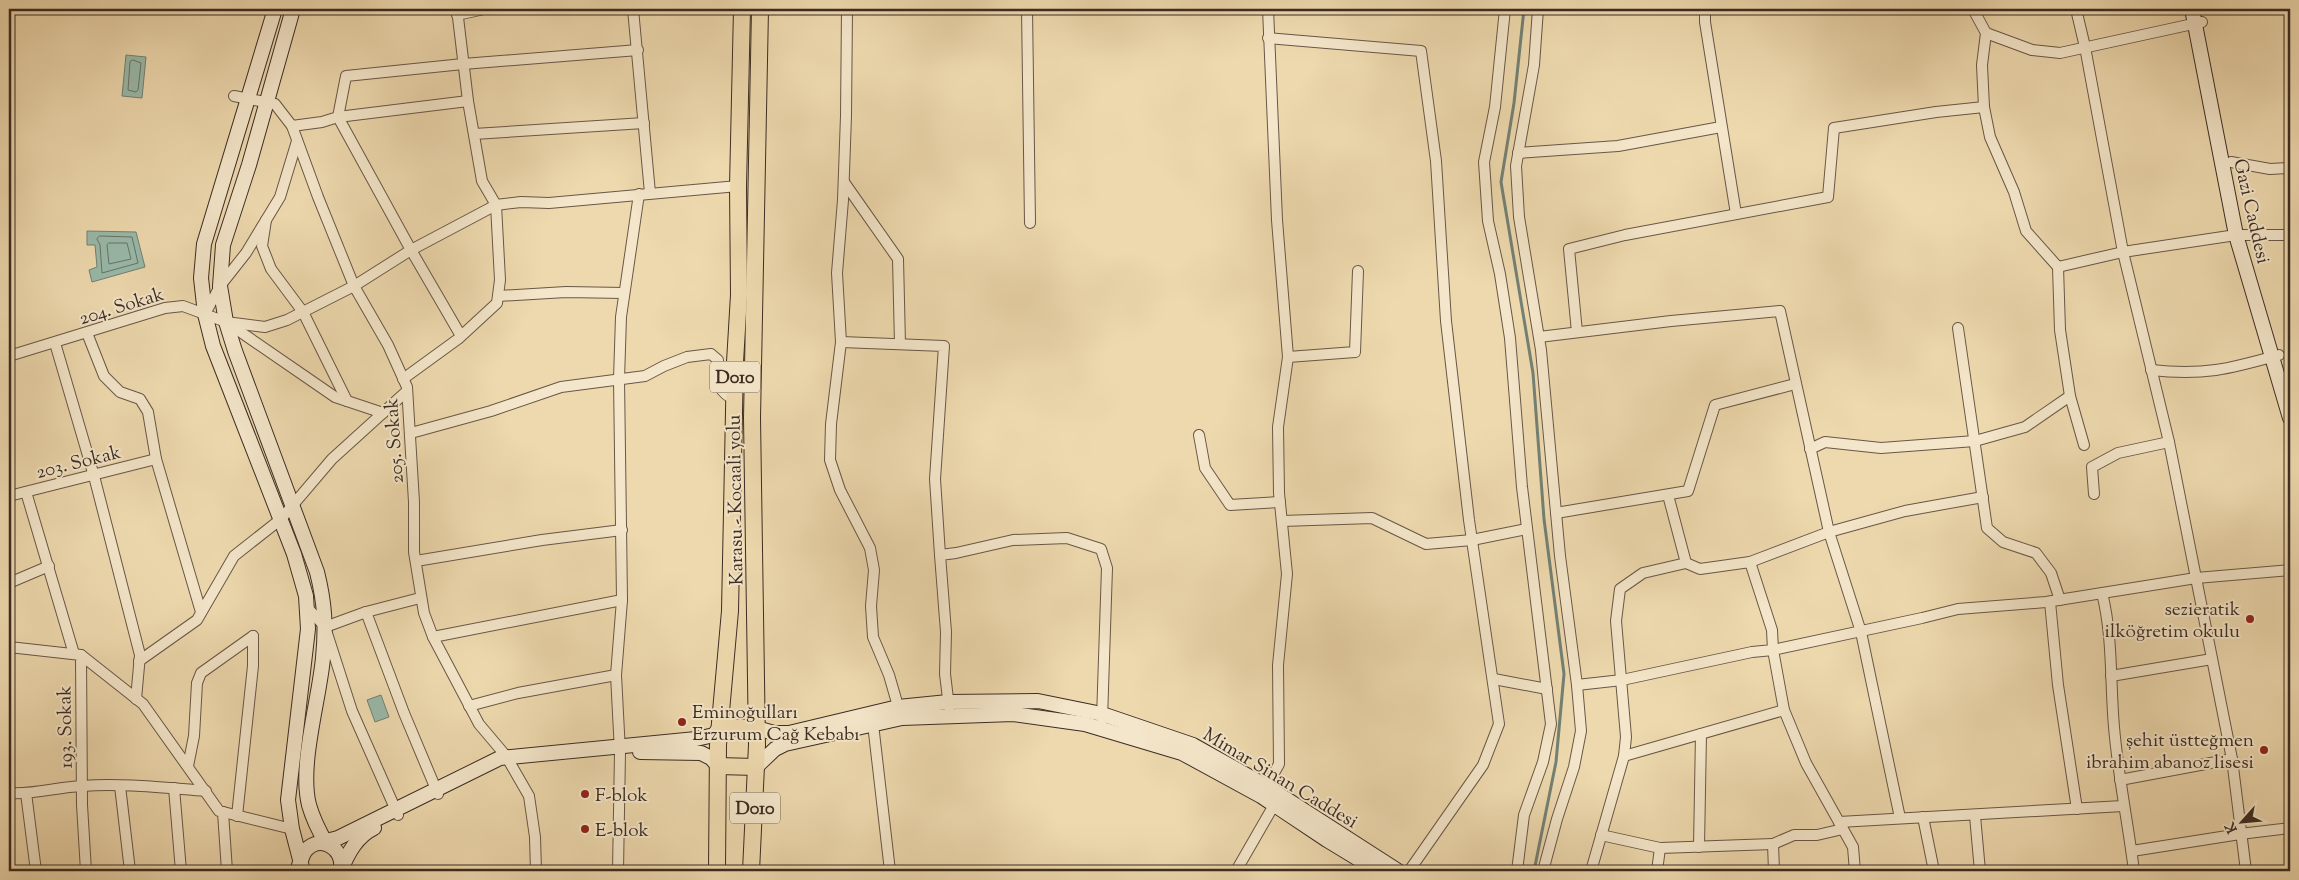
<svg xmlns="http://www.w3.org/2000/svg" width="2299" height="880" font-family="'Sorts Mill Goudy',serif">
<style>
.water{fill:#99baaa;stroke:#738174}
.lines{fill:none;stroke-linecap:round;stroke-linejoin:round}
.shore{stroke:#6a7366;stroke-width:1}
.stream{stroke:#738174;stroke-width:3}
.minor-casing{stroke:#685746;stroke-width:12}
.secondary-casing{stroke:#3b2c23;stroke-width:16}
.trunk-casing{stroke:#3b2c23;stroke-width:18}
.minor{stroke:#f4e6ca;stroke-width:10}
.secondary{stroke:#f4e6ca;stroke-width:14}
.trunk{stroke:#eed9ae;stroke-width:16}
.poi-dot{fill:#8f2418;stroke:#f4e6ca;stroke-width:2}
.labels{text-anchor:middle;stroke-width:4;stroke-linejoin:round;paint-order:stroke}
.shield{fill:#f4e6ca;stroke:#726455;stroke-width:1}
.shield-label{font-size:18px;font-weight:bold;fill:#3b2c23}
.street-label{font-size:19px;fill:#3b2c23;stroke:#f4e6ca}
.poi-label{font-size:19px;fill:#3b2c23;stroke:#f4e6ca;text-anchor:start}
</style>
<rect width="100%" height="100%" fill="#eed9ae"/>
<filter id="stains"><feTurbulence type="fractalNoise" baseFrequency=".004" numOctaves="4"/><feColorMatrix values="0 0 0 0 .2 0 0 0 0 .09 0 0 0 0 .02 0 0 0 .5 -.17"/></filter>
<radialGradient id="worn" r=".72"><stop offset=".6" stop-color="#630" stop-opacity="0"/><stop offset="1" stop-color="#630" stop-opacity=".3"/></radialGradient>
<g class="water">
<path d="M126,55l20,2 -4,41 -20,-2z"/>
<path d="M87,231l49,1 9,35 -53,15 -3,-12 8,-3 -2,-22h-8z"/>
<path d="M381,695l8,22 -14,5 -8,-22z"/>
</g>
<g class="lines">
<g class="shore">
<path d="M133,60l8,3 -3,27 -2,2 -8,-2 2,-28z"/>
<path d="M100,236l32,1 6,26 -36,10 -2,-28 -3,-6z"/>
<path d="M109,243h18l4,16 -22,5 -2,-19z"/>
</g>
<path class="stream" d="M1524,9l-10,94 -13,79 32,191 11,146 20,155 -8,88 -22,109"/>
<g class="minor-casing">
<g id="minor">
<path d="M457,9l11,92"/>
<path d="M633,9l17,184"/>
<path d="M847,9l-1,107 -3,84 -6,73 4,69 -10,82 -1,36 10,30 30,58 4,22 -3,36 2,31 16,38 11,38"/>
<path d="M1027,9l3,214"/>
<path d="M1505,9l-10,98 -11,55 4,59 12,53 10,64 12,149 29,237 -8,38 -19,53 -7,56"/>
<path d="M1538,9l-4,56 -18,101 3,51 22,133 19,206 17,129 4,46 -7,36 -17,52 -14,52"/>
<path d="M1705,9v13l31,192"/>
<path d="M1973,9l13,24 -4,32 2,42 6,30 24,55 12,39 32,36 65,-15 113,-17h54"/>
<path d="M2076,9l9,38 38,205 46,190 63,317 14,112"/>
<path d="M457,15l27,-6"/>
<path d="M1986,33l46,17 28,3 142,-31"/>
<path d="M1268,38l153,13 15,110 10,160 23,199 30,204 -16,41 -74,106"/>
<path d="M234,96l41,8 17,22 26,71 36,89 34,59 19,42 7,115v50l10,61 9,24 46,87 27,32 23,40 6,41 1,34"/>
<path d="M292,126l30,-4 16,-5 8,-41 117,-12 175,-14"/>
<path d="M474,134l170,-11"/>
<path d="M1518,153l100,-7 103,-19"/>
<path d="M2231,162l39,7 20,-1"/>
<path d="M844,182l54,77 2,85"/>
<path d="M266,220l-4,26 9,23 32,43 44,89"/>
<path d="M2058,267l2,63 10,66 14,49"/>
<path d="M498,296l68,-4 58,1"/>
<path d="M205,314l15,-28 26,-33 34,-56 17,-56"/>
<path d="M229,324l106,73 48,16"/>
<path d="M1958,328l29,200 16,14 33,11 15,20 9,27"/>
<path d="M1577,332l-8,-83 56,-14 203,-38 6,-69 102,-16 48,-5"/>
<path d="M87,333l17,43 16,16 20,7 8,13 8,47 45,153"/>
<path d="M1539,337l132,-16 109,-10 49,221 32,100 39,186"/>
<path d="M841,342l103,4 -9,133 5,76"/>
<path d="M55,343l39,133 46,179 -4,44"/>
<path d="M9,356l156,-48 18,-2 43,16 39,5 22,-7 67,-34 57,-36 85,-45 25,-3 28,1 189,-17"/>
<path d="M1288,357l67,-5 3,-81"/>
<path d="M2151,370c52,6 78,-1 128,-15"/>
<path d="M403,379l55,-40 39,-36 3,-23 -4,-75 -14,-24 -14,-80 -130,16 73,133 50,86"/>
<path d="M411,433l80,-22 70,-24 84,-11 19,-10 23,-9 24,-3 7,6c1,20 -4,30 17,40"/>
<path d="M1199,435l6,33 25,37 50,-3"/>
<path d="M1810,449l15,-7 56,6 94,-7 50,-14 45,-31"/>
<path d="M26,492l48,162"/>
<path d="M2094,494l-2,-27 26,-14 51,-11"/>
<path d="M9,496l147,-37"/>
<path d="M1556,513l132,-22 27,-86 80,-21"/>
<path d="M1282,521l90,-3 54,26 46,-4 55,-11"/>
<path d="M416,561l126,-21 80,-10"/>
<path d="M1750,562l79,-30 76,-21 78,-14"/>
<path d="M9,583l40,-17"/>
<path d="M2102,593c11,44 8,89 12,134 4,48 14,96 20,144"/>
<path d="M2050,602l8,83 19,124"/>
<path d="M307,607l18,20 27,84 46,104"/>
<path d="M366,612l38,101 34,81"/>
<path d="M325,627l41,-15 54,-14"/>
<path d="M433,637l189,-37"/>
<path d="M9,647l72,8 1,150 4,66"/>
<path d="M81,655l62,49 76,107 73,18"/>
<path d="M139,661l58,-41 37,-64 47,-37 51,-60 75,-68"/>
<path d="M2111,676l101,-17"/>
<path d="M1494,679l53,10"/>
<path d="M1577,685l45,-5 130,-28 21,-2 -1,-20 -22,-68 -50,7 -14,-6 -18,-68"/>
<path d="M469,706l49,-13 98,-18"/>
<path d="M949,707l-4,-33 1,-42 -6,-77 16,-2 57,-13 54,-2 34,11 6,19 -5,151"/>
<path d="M873,724l17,147"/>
<path d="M1624,756l160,-46"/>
<path d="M188,766l6,-30 3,-53 4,-10 52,-37"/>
<path d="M2120,780l112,-21"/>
<path d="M120,786l10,85"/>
<path d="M174,788l7,83"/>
<path d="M1264,791l15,-27 -1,-99 9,-91 -8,-81 -1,-66 10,-70 -11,-137 -9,-211"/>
<path d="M9,793c24,2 48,-6 73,-7 41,-3 83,2 124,5"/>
<path d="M26,793l10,78"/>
<path d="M223,812l4,59"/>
<path d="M237,816l16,-150v-30"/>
<path d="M1975,816l5,55"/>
<path d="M1923,817l11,54"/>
<path d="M1839,822l284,-16"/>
<path d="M1601,835l59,13 113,-4"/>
<path d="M1699,847l2,-113"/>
<path d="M2132,851l108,-17 50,-6"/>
<path d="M618,871l2,-119 -4,-77 6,-75 -3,-221 2,-62 18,-123"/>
<path d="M1236,871l38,-66"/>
<path d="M1591,871l33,-115 2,-19 -10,-116 4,-32 23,-16 43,-10"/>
<path d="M1657,871l3,-23"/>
<path d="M1774,871l-1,-27 21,-9h23l26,-6"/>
<path d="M1855,871l-2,-24 -47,-84 -22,-53 -11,-60 149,-32 36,-9 88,-7 150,-24 94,-8"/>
</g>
</g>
<g class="secondary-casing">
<g id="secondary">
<path d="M275,9l-71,235 -3,34 4,36 8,32 81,208 12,42 2,33 -20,171 4,29 11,42"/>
<path d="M293,9l-44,156 -26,80 -3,41 6,36 9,29 82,221c8,32 9,54 6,86 -4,43 -24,107 -14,147 4,14 10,26 17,38"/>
<path d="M2192,9l44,226 54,183"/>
<path d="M757,728l17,5h15l109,-26 50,-5 90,-1 64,13 91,31 73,41 132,85"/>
<path d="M640,752l61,1 10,5 7,8"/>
<path d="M756,767l19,-18 10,-5 117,-26 111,-4 72,10 97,29 79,43 66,44 51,31"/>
<path d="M319,843l19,-5 162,-80 196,-19 18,-4 6,-8"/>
<path d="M299,865c3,-5 3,-11 7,-15 15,-16 38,-1 35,18"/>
<path d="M343,871l-2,-1c7,-17 16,-34 33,-42"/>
</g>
</g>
<g class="trunk-casing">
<g id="trunk">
<path d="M720,727l37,1"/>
<path d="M718,766l38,1"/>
<path d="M717,871l1,-126 12,-134 5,-249 4,-67 -1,-109 4,-177"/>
<path d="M751,871l6,-126 -5,-327 8,-409"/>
</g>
</g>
<use href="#minor" class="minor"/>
<use href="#secondary" class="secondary"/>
<use href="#trunk" class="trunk"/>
</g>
<g class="poi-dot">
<circle cx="2250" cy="619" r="5"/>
<circle cx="682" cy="722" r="5"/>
<circle cx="2264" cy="750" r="5"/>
<circle cx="585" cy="794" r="5"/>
<circle cx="585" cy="829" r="5"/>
</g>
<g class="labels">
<g class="shield">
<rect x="710" y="361.5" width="50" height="31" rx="4"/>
<rect x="730" y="792.5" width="50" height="31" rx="4"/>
</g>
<g class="shield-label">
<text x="735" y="383">D010</text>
<text x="755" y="814">D010</text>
</g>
<g class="street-label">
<text transform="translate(2253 211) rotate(77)" y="7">Gazi Caddesi</text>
<text transform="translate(121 305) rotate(-17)" y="7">204. Sokak</text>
<text transform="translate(393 441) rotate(-94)" y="7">205. Sokak</text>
<text transform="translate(78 461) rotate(-14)" y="7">203. Sokak</text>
<text transform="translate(734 500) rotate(-91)" y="7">Karasu - Kocaali yolu</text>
<text transform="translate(64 727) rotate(-91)" y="7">193. Sokak</text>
<text transform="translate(1281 777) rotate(31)" y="7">Mimar Sinan Caddesi</text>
</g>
<g class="poi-label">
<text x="2240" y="615" text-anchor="end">sezieratik<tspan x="2240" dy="22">ilköğretim okulu</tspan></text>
<text x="692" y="718">Eminoğulları<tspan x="692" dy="22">Erzurum Cağ Kebabı</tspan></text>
<text x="2254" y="746" text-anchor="end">şehit üstteğmen<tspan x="2254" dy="22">ibrahim abanoz lisesi</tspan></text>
<text x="595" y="801">F-blok</text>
<text x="595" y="836">E-blok</text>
</g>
</g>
<rect width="2299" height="880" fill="none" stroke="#eed9ae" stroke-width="30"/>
<rect x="10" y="10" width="2279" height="860" fill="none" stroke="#3b2c23" stroke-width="2.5"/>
<rect x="15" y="15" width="2269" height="850" fill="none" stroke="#3b2c23"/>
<g transform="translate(2242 822) rotate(243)" stroke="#f4e6ca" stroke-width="4" paint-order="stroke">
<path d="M0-4L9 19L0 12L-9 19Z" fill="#3b2c23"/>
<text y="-8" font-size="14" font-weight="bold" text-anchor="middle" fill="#3b2c23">K</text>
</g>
<rect width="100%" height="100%" filter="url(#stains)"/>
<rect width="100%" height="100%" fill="url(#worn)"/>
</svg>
